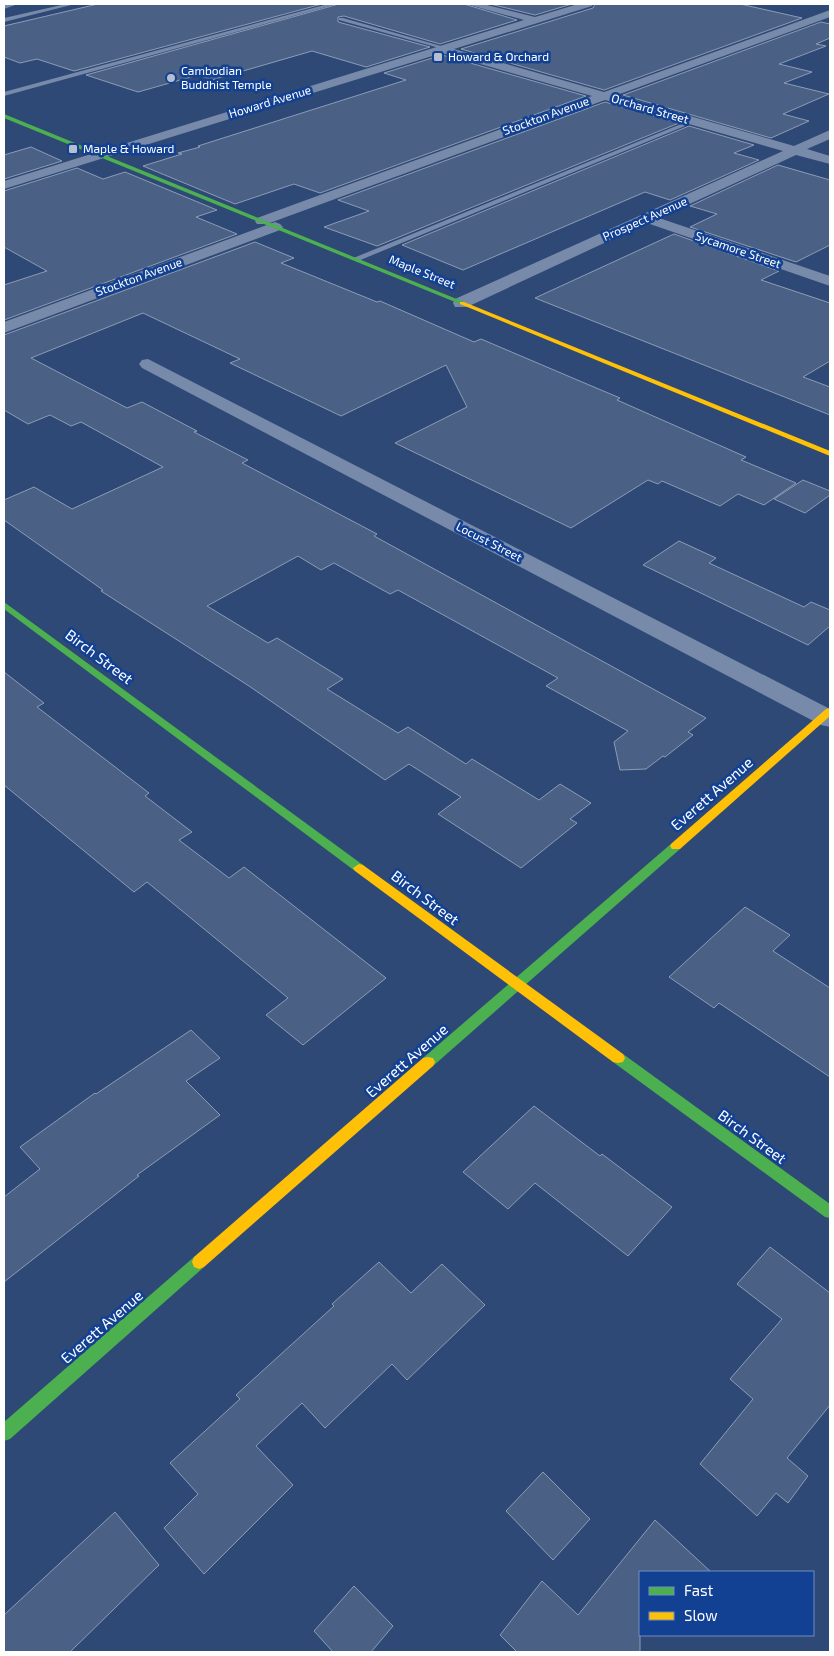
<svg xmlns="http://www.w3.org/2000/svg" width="834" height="1656" font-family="'Exo 2',sans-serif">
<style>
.building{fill:#4a6084;stroke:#8c9cb6}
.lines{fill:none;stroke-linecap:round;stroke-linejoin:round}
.lane{fill:#778aa9;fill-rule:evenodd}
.street{fill:#778aa9;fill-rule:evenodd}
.fast{fill:#4caf50;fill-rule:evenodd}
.slow{fill:#ffc107;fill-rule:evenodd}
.poi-dot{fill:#b6bfcf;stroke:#124193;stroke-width:2}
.labels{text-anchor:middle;stroke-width:5;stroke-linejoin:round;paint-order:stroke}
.far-poi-label{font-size:12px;fill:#fff;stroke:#124193;text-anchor:start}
.far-street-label{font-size:12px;fill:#fff;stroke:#124193}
.street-label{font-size:15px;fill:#fff;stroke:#124193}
</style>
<rect width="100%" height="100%" fill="#2f4976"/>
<g class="building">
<path d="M98,4h224l-248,67 -37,-12 -17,4 -16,-6v-31z"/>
<path d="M339,4h125l53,16 -77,24 -96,-28 -6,1v5l92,25 -64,20 -54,-16 -100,29 -14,-5 -60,17 -52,-17z"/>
<path d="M490,4h82l-37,11z"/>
<path d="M595,4h145l62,14 -198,72 -143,-41 132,-41z"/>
<path d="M821,22l9,2v14l-14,6 10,2 -47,18 33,8 -28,11 45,11 -46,20 26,7 -38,17 -148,-43z"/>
<path d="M442,55l144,41 -266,97 -26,-9 -59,20 -92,-38 39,-12 -4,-1 22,-6 -2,-1 208,-66 -22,-7z"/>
<path d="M605,102l74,21 -302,123 -53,-19 45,-16 -31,-11z"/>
<path d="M689,126l65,19 -20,8 25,7 -89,40 -25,-8 -182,78 -61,-25z"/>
<path d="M31,147l31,14 -58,18v-24z"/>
<path d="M778,165l52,15v65l-34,17 -106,-35 27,-13 -27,-8z"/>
<path d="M77,168l26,11 22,-7 92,38 -21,7 41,17 -233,86v-35l43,-14 -43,-24v-56z"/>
<path d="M674,234l105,37 -18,9 69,23v58l-27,16 27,10v28l-295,-117z"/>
<path d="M255,242l39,16 -13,5 96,39 3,-1 94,41 7,-3 94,40 45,19 -3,2 129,57 -5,3 55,23 -32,22 -26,-11 -18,12 -58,-25 -4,3 -10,-4 -77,48 -176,-85 72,-36 -21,-42 -105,51 -111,-53 10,-4 -97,-46 -112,45 96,50 15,-6 55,29 -3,1 54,28 -6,3 135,71 -3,2 332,182 -18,14 5,3 -28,22 -2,-1 -17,13 -26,1 -6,-28 14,-11 -82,-45 12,-8 -160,-88 -8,4 -56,-31 -13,7 -23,-14 -91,50 61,37 9,-5 66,41 -16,10 71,44 10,-6 58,37 6,-5 67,41 21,-16 31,19 -21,16 7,4 -56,45 -83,-54 23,-17 -52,-33 -24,16 -136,-94 -148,-95 2,-1 -99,-70v-20l30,-13 38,22 91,-42 -82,-45 -10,4 -21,-11 -22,9 -24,-14v-75z"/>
<path d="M803,480l27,11v4l-25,18 -31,-14z"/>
<path d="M679,541l37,17 -7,5 95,44 7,-5 19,8v16l-22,19 -165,-80z"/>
<path d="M4,672l40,31 -7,4 112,86 -4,3 47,36 -13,8 50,38 15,-11 142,111 -83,67 -37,-30 22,-17 -141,-116 -13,10 -130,-107z"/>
<path d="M745,907l45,28 -17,16 57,37v89l-111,-74 -5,5 -45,-31z"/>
<path d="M191,1030l29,28 -34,23 34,34 -83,60 2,1 -135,106v-85l36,-28 -20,-22 75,-54 1,1z"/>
<path d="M534,1106l66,50 2,-2 70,53 -44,49 -93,-73 -27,26 -45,-37z"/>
<path d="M770,1247l60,46v112l-43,53 21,18 -20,27 -12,-10 -19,23 -57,-52 53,-65 -23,-20 52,-60 -45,-35z"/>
<path d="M379,1262l32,31 31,-29 43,41 -78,75 -15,-16 -67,64 -23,-25 -46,43 37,39 -89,89 -40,-46 34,-34 -28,-31 70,-64 -4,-4 98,-89 -2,-2z"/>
<path d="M543,1472l47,47 -37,41 -47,-49z"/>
<path d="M115,1512l44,53 -89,87h-66v-37z"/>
<path d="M655,1520l56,52h-71v80h-123l-17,-17 42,-54 36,34z"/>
<path d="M354,1586l39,40 -22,26h-38l-19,-21z"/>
</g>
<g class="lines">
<g class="lane">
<path d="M66,4h9l-71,18v-4z"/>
<path d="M328,4h9l-333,92v-4z"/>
<path d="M339,18h4l105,30 -5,1 -104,-29z"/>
<path d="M691,120l6,1 -339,140 -7,-2z"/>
</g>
<g class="street">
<path d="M4,4h14l-14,5z"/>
<path d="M466,4h17l52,13 43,-13h15l-1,2 -138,43 150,43 226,-82v7l-213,78 177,51 36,-16v9l-23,10 23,7v8l-34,-9 -137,63 171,58v10l-183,-63 -180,84h-12l-2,-4 2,-4 328,-148 -178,-51 -338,124h-10l-2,-3 2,-3 335,-122 -150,-43 -438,136v-8l520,-161z"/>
<path d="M275,222l5,2 3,3 -3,3 -276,103v-11z"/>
<path d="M148,359l682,350v18l-9,-2 -679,-357 -3,-4 3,-4z"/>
</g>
<g class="fast">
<path d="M4,114l460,188 1,1 -5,1 -456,-186z"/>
<path d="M4,602l359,263 2,3 -2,3h-8l-351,-262z"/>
<path d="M676,842l6,4 -2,3 -247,217 -5,1 -5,-1 -2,-4 2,-4 249,-215z"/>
<path d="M618,1053l5,1 207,150v14l-5,-1 -212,-155 -2,-4 2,-4z"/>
<path d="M199,1255l5,2 2,5 -2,5 -194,172 -6,2v-19l190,-165z"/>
</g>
<g class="slow">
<path d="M460,302h4l366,149v5l-370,-152z"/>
<path d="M830,708v8l-150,133h-8l-2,-3 2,-3 154,-134z"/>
<path d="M359,864l4,1 260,189 2,4 -2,4 -5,1 -5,-1 -258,-191 -2,-3z"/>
<path d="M428,1057l5,1 2,4 -2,4 -229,201 -5,2 -5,-2 -2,-5 2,-5 229,-199z"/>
</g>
</g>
<g class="poi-dot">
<rect x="433" y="52" width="10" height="10" rx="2.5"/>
<circle cx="171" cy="78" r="5"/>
<rect x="68" y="144" width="10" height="10" rx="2.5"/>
</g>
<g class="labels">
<g class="far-poi-label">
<text x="448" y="61">Howard &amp; Orchard</text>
<text x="181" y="75">Cambodian<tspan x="181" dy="14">Buddhist Temple</tspan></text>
<text x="83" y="153">Maple &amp; Howard</text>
</g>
<g class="far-street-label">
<text transform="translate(270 102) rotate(-17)" y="4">Howard Avenue</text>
<text transform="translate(650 109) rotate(16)" y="4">Orchard Street</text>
<text transform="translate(546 116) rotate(-20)" y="4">Stockton Avenue</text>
<text transform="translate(645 219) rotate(-24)" y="4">Prospect Avenue</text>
<text transform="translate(738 250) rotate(19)" y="4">Sycamore Street</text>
<text transform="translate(422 272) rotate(22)" y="4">Maple Street</text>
<text transform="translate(139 277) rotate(-20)" y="4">Stockton Avenue</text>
<text transform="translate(489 542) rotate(27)" y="4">Locust Street</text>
</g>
<g class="street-label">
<text transform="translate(99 657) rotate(37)" y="5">Birch Street</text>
<text transform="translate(712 794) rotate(-41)" y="5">Everett Avenue</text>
<text transform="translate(425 898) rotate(37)" y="5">Birch Street</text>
<text transform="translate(407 1061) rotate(-41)" y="5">Everett Avenue</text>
<text transform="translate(752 1137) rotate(36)" y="5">Birch Street</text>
<text transform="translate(102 1327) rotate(-41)" y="5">Everett Avenue</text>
</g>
</g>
<rect width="834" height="1656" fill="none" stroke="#ffffff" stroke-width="10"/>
<rect x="639" y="1571" width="175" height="65" fill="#124193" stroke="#718dbe"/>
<rect x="649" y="1587" width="25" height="8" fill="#4caf50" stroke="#718dbe"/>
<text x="684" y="1596" font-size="15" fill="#ffffff">Fast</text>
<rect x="649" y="1612" width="25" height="8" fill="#ffc107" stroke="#718dbe"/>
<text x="684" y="1621" font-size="15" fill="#ffffff">Slow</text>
</svg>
